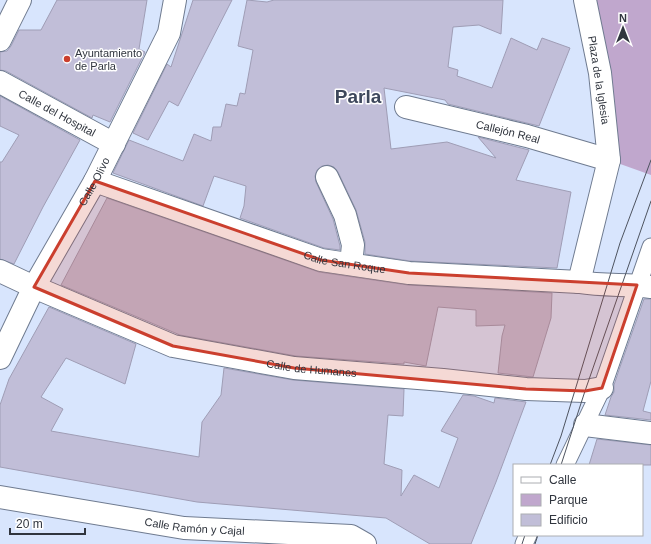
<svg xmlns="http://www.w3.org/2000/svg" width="651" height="544" font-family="Arial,sans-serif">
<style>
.green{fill:#c0a7cd}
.building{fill:#c1bed8;stroke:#9f9db5}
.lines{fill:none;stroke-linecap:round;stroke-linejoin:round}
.pedestrian-casing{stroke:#6f7b90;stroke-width:19}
.minor-casing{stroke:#6f7b90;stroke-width:24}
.tertiary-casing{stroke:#6f7b90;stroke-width:24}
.pedestrian{stroke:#fff;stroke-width:17}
.minor{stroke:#fff;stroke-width:22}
.tertiary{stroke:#fff;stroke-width:22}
.tram{stroke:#4d535f;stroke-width:1}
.marked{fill:#cb3f2e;fill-opacity:0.2;stroke:#cb3f2e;stroke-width:3;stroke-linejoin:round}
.poi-dot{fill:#cb3f2e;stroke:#fff;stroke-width:1.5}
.labels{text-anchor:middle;stroke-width:3;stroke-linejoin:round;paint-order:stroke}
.poi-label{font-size:11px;fill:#30353e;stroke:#fff;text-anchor:start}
.street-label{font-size:11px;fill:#30353e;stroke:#fff}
.town-label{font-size:19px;font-weight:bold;fill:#3d475b;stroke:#fff}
</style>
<rect width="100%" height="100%" fill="#d8e5fd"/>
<path class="green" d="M585,0h66v175l-42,-15z"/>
<g class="building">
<path d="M57,0h90l-8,49 6,3 -35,70 -17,-7 -1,3 -86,-47 -6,-1v-18l7,-1 4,-5 8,-16h22z"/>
<path d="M193,0h39l-54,106 -9,-5 -21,39 -15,-7 34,-69 4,3z"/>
<path d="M247,0l20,2 7,-2h229l-2,34 -22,-9 -26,2 -5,40 10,3 -1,6 35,12 19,-50 26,12 5,-12 28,10 -31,78 -91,-22 -3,-4 -61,-12 7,61 56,-7 49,16 -18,-21 51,13 -13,30 55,12 -14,76 -147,-7 -45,-7v-12l-9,-32 -18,-38 -4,-5 -6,-2 -6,1 -5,4 -2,6 1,6 17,37 7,27v4l-16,-2 -84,-30 4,-12 2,-20 -32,-10 -11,30 -90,-33 16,-33 54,21 11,-27 17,7 2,-14h8l5,-23 11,2 3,-13 5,1 8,-44 -15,-4z"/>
<path d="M0,96l80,44 -37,67 -29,57 -14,-5v-97h2l17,-27 -19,-9z"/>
<path d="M107,198l212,74 89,13 144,8 -1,25 -18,59 -35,-4 4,-37 3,-11 -29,1v-16l-38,-3 -12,59 -22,-4v2l-108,-8 -116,-21 -38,-16 -81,-34z"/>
<path d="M644,299h7v82l-8,30 8,2v7l-46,-5 6,-18 3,-5v-7l6,-18z"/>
<path d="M49,307l87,37 -11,40 -59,-26 -25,39 22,12 -12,22 148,26 3,-35 19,-27 3,-27 69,12 111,9 -1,27 -15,-1 -4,49 18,6 -1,26 13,-21 25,13 19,-50 -17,-7 22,-36 11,1 20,7 1,-5 31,4 -30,80 -25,62h-41l-44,-26 -189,-16 -197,-35v-62l9,-26z"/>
<path d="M597,439l54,6v20h-62z"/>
</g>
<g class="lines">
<g class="pedestrian-casing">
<g id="pedestrian">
<path d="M565,465l37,-77 49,-141"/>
<path d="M524,544l4,-9"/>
</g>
</g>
<g class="minor-casing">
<g id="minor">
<path d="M0,40l20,-40"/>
<path id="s1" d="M0,82l114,62"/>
<path id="s2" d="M406,107l121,29 82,24"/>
<path d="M327,177l18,38 8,30 -2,19"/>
<path id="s3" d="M95,181l226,79 88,13 170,9c24,4 48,2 72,5"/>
<path id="s4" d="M0,271l34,16 139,59 121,22 149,12 83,9 59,2 17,-3"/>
<path d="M579,282l30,-122 -9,-87 -15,-73"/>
<path d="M585,425l66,8"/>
<path id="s5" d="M0,497l184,31 167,8 14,8"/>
</g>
</g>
<g class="tertiary-casing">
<g id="tertiary">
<path id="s6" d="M0,358l34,-71 61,-106 74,-148 6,-33"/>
</g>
</g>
<use href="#pedestrian" class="pedestrian"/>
<use href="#minor" class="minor"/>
<use href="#tertiary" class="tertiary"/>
<g class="tram">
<path d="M550,465l11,-29 59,-193 31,-83"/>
<path d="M561,465l24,-74 66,-190"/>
<path d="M522,544l3,-9"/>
<path d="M535,544l3,-9"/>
</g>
</g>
<path class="marked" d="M95,181l226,79 88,13 228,12 -35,103 -17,3 -59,-2 -232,-21 -121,-22 -139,-59z"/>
<circle class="poi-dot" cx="67" cy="59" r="4"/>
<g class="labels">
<g class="poi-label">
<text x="75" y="57">Ayuntamiento<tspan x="75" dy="13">de Parla</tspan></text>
</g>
<g class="street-label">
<text transform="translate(599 80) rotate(81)" y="4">Plaza de la Iglesia</text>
<text dy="4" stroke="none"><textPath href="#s1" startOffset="65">Calle del Hospital</textPath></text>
<text dy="4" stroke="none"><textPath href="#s2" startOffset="105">Callejón Real</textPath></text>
<text dy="4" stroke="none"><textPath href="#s6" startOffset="200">Calle Olivo</textPath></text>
<text dy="4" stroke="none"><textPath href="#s3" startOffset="263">Calle San Roque</textPath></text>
<text dy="4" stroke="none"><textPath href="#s4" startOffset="329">Calle de Humanes</textPath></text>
<text dy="4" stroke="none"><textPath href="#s5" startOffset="197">Calle Ramón y Cajal</textPath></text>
</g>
<g class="town-label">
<text x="358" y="103">Parla</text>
</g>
</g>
<rect x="513" y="464" width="130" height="72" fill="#ffffff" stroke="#acaeb2"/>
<rect x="521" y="477" width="20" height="6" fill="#ffffff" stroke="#acaeb2"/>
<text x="549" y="484" font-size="12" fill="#30353e">Calle</text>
<rect x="521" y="494" width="20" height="12" fill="#c0a7cd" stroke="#acaeb2"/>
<text x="549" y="504" font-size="12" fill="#30353e">Parque</text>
<rect x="521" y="514" width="20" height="12" fill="#c1bed8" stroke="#acaeb2"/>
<text x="549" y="524" font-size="12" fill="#30353e">Edificio</text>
<g transform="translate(623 28)" stroke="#ffffff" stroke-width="3" paint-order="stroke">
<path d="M0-3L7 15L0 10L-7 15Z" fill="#30353e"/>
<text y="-6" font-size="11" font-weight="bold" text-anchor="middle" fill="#30353e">N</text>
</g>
<path d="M10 528v6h75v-6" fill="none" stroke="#30353e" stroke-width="2"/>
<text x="16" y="528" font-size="12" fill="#30353e" stroke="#ffffff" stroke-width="3" paint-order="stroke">20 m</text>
</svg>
